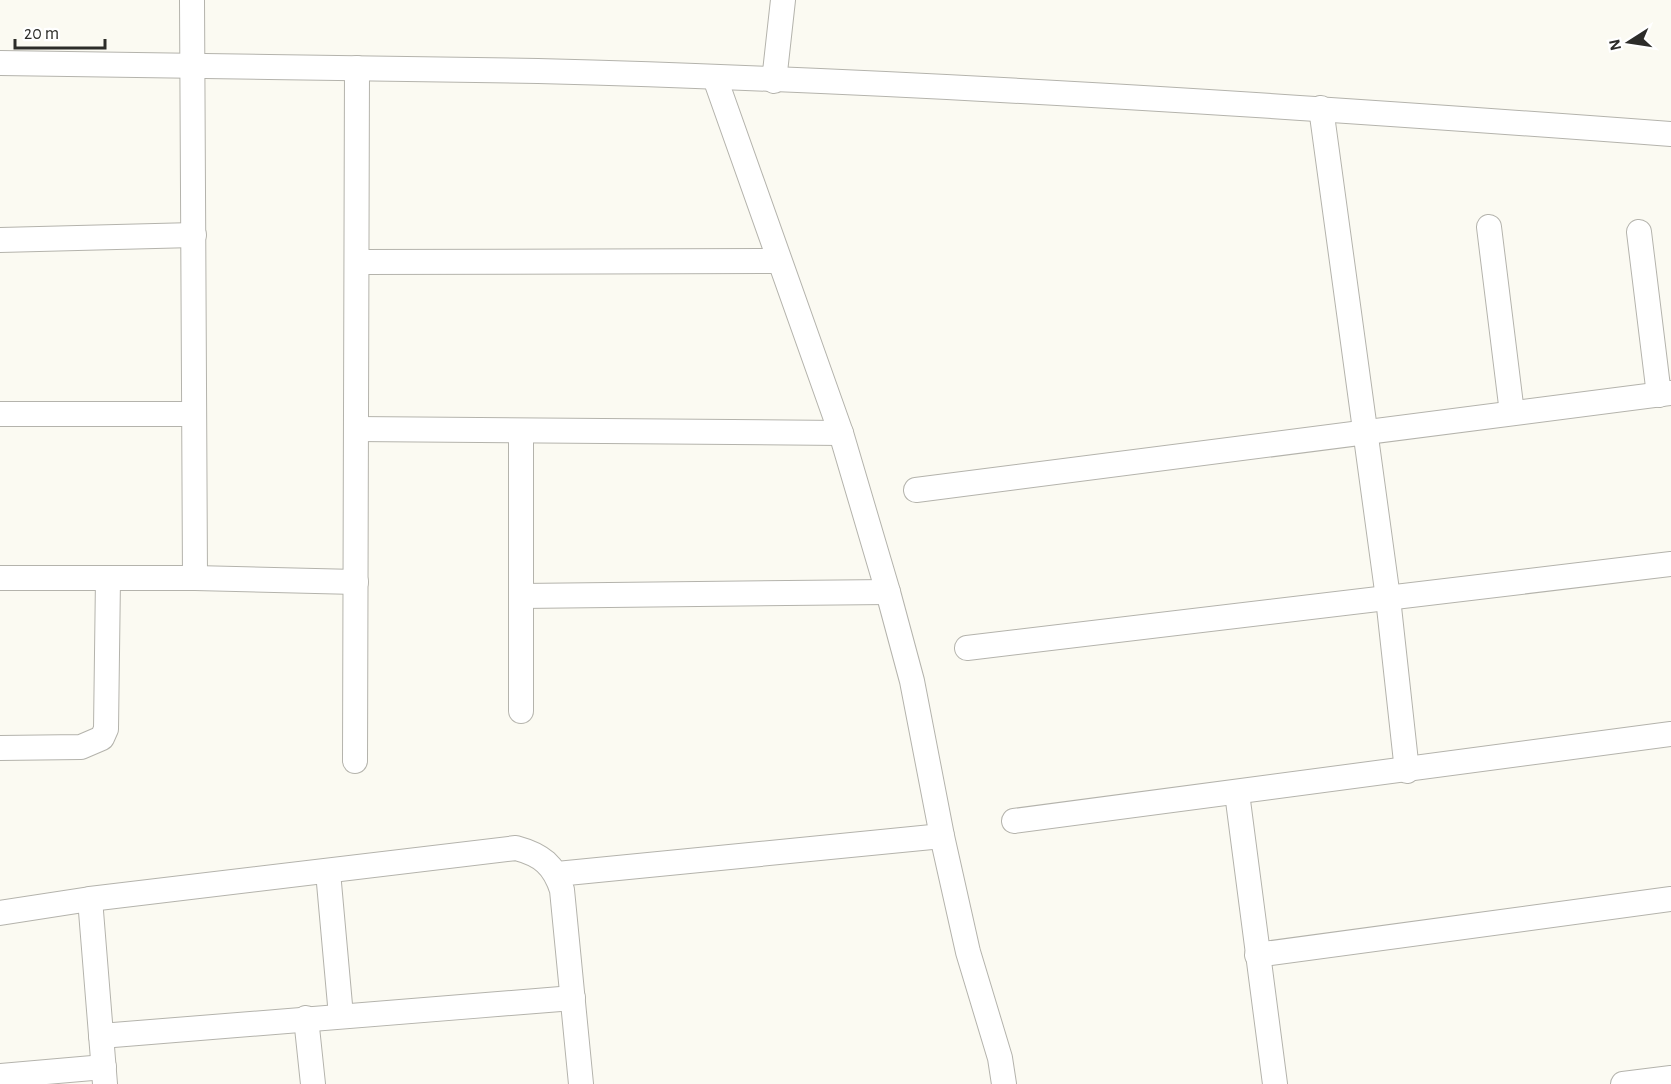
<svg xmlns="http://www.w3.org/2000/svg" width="1671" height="1084" font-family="'Alegreya Sans',sans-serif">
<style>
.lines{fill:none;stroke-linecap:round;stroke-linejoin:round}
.minor-casing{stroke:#b4b3ac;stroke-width:26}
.minor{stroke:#fff;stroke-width:24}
</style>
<rect width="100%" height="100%" fill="#fbfaf2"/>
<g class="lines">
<g class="minor-casing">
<g id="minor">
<path d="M192,0l3,578"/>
<path d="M0,63c179,4 359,4 538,8 378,10 756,35 1133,63"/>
<path d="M715,78l126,355 47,159 24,89 30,155 26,116 32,106 4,26"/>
<path d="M774,81l9,-81"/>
<path d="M1321,108l67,490 19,173"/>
<path d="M1489,227l23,186"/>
<path d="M1639,232l20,163"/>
<path d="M0,240l194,-5"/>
<path d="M357,262l422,-1"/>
<path d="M0,414h194"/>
<path d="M356,429l485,4"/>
<path d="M521,431v280"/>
<path d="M916,490l755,-97"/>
<path d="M0,578h195l161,4"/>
<path d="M521,596l367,-4"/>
<path d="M967,648l704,-84"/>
<path d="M0,748l81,-1 21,-9 4,-9 2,-151"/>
<path d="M355,761l2,-693"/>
<path d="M1237,793l38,291"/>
<path d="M1014,821l657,-87"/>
<path d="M328,872l13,144"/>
<path d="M557,874l385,-38"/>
<path d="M90,899l15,185"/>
<path d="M0,913l90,-14 426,-51c26,7 38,17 46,42l19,194"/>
<path d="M1257,955l414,-56"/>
<path d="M306,1018l7,66"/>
<path d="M101,1036l472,-38"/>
<path d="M0,1076l104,-9"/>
<path d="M1623,1084l48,-6"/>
</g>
</g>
<use href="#minor" class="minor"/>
</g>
<g transform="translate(1629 42) rotate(258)" stroke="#ffffff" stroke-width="4.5" paint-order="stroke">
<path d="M0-4.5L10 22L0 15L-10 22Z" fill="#2c2c29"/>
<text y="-9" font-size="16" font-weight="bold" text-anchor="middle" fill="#2c2c29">N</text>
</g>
<path d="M15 39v9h90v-9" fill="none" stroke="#2c2c29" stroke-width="3"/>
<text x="24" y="39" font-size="18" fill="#2c2c29" stroke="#ffffff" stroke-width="4.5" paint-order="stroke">20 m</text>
</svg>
